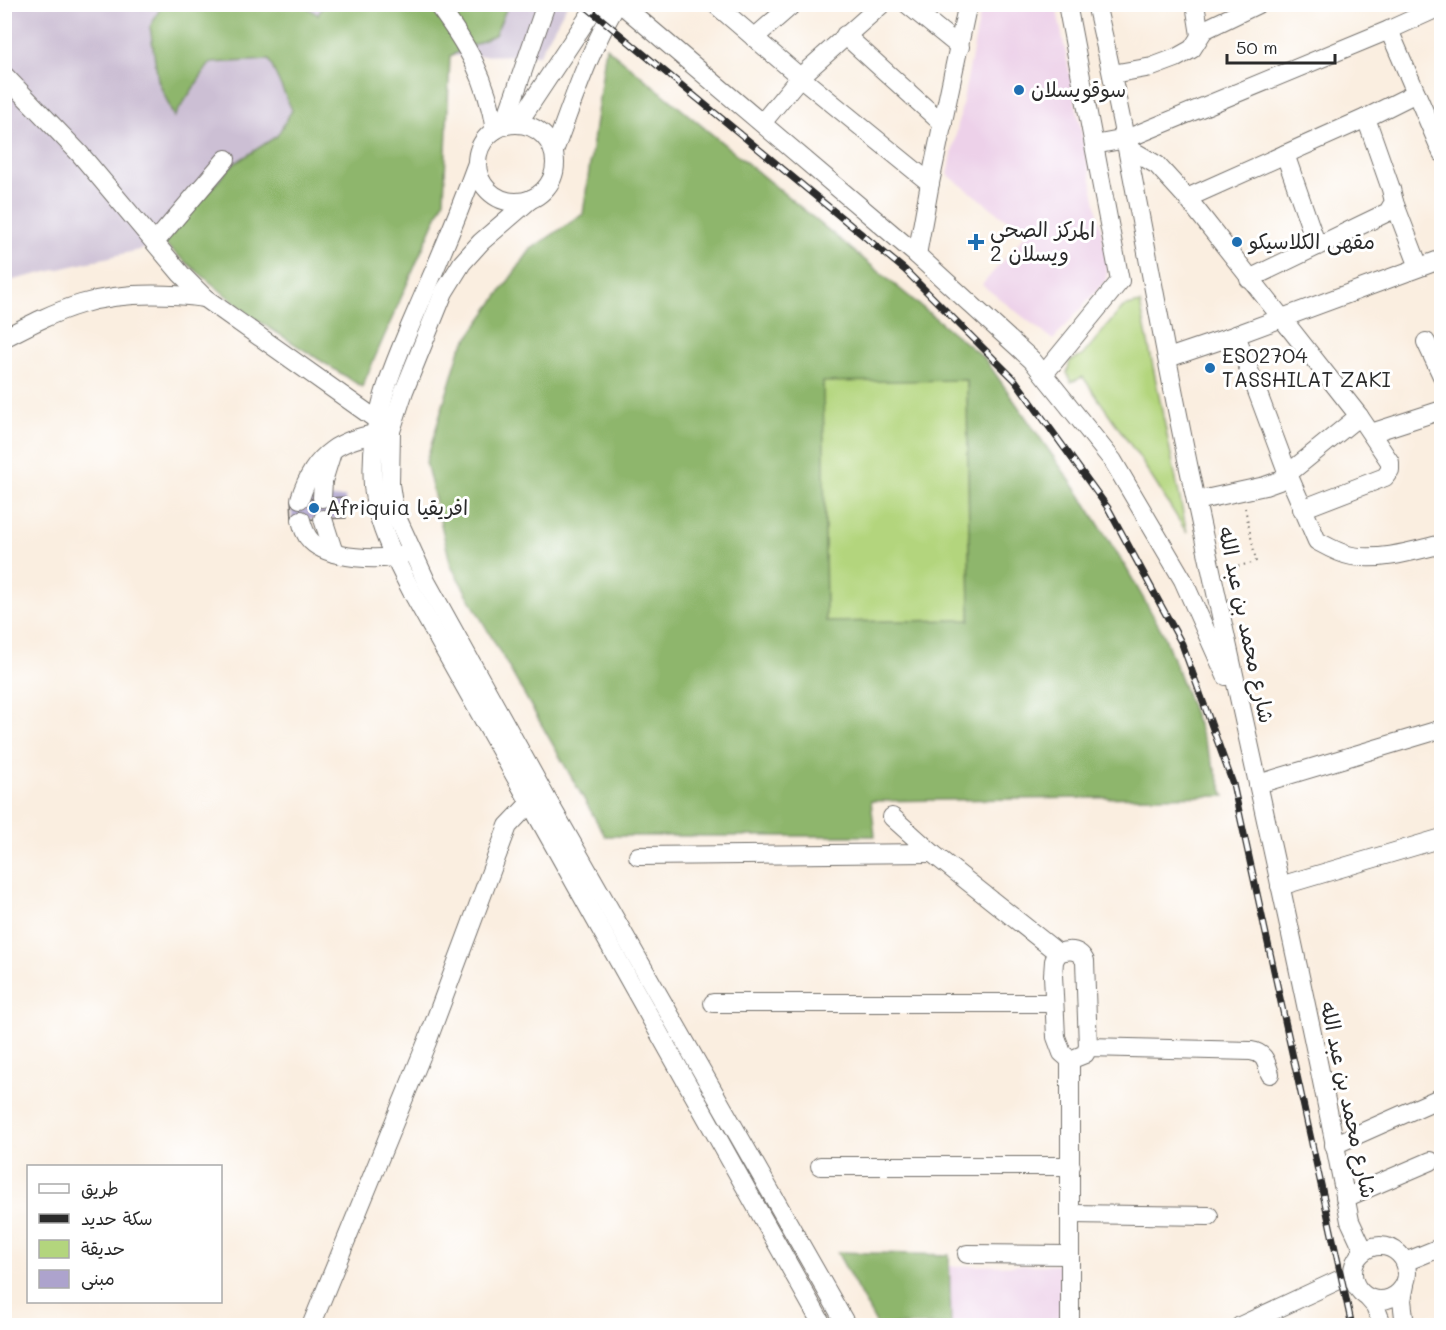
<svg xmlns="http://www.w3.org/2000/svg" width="1446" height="1330" font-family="Mali,'Playpen Sans Arabic',sans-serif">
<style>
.built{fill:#edd1e9}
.industrial{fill:#ccbfd4}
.green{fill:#b3d57d;stroke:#6f8054;stroke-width:1.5}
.forest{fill:#8eb66c;stroke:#5c704c;stroke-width:1.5;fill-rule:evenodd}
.building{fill:#ada3cd}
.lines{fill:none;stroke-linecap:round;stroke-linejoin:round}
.minor-casing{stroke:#736f6a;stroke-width:20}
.path{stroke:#736f6a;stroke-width:2;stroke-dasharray:1.5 4.5;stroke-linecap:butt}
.minor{stroke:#fff;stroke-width:18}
.rail-casing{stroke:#2b2b2b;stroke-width:7}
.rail{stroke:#fff;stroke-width:4.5;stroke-dasharray:14;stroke-linecap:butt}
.poi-dot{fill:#1f6fb2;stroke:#fff;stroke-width:2}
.labels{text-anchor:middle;stroke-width:6;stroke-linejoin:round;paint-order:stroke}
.poi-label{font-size:21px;fill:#2b2b2b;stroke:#fff;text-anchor:start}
.street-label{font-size:21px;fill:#2b2b2b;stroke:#fff}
</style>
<rect width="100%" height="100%" fill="#fff"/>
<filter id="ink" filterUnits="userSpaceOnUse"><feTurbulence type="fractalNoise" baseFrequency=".0167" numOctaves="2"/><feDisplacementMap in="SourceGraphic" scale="12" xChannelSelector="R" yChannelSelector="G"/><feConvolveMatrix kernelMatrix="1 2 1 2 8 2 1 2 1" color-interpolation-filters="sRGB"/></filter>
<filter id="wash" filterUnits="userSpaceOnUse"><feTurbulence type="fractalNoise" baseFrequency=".008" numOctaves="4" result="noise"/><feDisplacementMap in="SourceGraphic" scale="24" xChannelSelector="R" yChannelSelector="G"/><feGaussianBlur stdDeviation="1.35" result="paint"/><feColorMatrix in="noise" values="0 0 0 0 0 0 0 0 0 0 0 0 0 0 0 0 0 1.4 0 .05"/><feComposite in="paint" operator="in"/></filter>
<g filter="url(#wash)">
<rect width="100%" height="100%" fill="#faeee0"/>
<g class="built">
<path d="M982,5h74l52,259 -2,16 -53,60 -71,-55 44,-51 -78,-59z"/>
<path d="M1060,1265l1,60h-110l-1,-59z"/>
</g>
<path class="industrial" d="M4,5h563l-28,50 -89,1 -6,144 -82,187 -110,-70 -88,-73 -159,38z"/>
<g class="green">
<path d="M1140,303l47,230 -48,-76 -56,-80 -12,5 -4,-9 3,-12 12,-5 41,-49z"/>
<path d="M967,380l3,240 -144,2 -3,-241z"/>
</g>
<g class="forest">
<path d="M162,5h142l14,10 5,-10h185l-13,30 -45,21 -6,144 -82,187 -110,-70 -88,-73 68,-79 45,-29 15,-26 -23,-50 -59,3 -36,54 -16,-37 -8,-53z"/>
<path d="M606,47l379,312 95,136 45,71 39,69 61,161 -354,5 4,35h-270l-154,-270 -25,-104 34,-113 71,-100 52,-35zM967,380l3,240 -144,2 -3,-240z"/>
<path d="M837,1252l112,3 2,70h-74z"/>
</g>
<g id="blocks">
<g class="building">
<path d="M345,497l1,21 -54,2 -1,-20z"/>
<rect x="980" y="1323" width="62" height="3"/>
</g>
</g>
</g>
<g filter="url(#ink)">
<use href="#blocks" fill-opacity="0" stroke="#736f6a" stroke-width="1.5"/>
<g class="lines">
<g class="minor-casing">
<g id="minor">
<path d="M437,4c31,42 50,75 58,126"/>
<path d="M621,4l296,251 115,105 81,101 70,119 43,96"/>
<path d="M715,4l85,73 -38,46"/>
<path d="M882,4l-82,73 130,106"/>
<path d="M907,4l53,43"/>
<path d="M1096,4c36,153 60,307 92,460 54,252 113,504 162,757l14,30"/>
<path d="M1195,4l5,31"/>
<path d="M1389,30l53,123"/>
<path d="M845,35l98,89"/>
<path d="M754,38l39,-34"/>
<path d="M1112,74l40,-7 24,-9 16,-9 12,-19 54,-26"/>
<path d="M4,75l76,79 101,120 24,24 172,122"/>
<path d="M518,123l79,-119"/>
<circle cx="516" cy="163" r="39"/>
<path d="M504,125l42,-121"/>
<path d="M1094,145l32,-6 263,-109 53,-24"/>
<path d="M1128,148l29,17 30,33 172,218 31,46v8l-5,7 -83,32"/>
<path d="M554,151c19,-50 35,-101 63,-147"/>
<path d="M1285,154l32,92"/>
<path d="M477,163c-16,44 -34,88 -53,131 -27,63 -56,120 -51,191 3,38 22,74 39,107l411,734"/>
<path d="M1187,198l179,-80 50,-25"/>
<path d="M531,199l-50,43 -19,21 -18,29 -40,99 -13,40 -1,53 4,27 32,70 122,220 299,525"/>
<path d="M1394,202l25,65"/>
<path d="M156,241l70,-82"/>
<path d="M917,255l13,-72 36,-171 4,-8"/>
<path d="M1249,279l139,-67 6,-10 -3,-13 -25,-71"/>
<path d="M1236,335l52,139 29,67c11,6 23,13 35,15 29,5 61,-5 90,-12"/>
<path d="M4,338c25,-13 50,-26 77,-34 40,-12 83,-11 124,-6"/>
<path d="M1426,342l16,34"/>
<path d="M1168,358l68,-23 206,-76"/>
<path d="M1044,374l76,-93 -53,-277"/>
<path d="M1371,433l71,-23"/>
<path d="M322,498l1,-17 9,-29"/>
<path d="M300,499c14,-46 41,-61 87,-67"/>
<path d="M1196,501l69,-15 14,-5 80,-65"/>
<path d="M323,519l11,34"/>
<path d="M301,520c2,8 4,15 10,21 18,18 70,21 93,13"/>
<path d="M1258,784l184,-55"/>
<path d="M892,817l40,36 126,100 -4,8 -1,14 3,62 6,16 8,7v266"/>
<path d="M638,856l294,-3"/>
<path d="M1280,886l162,-48"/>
<path d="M1058,953c12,-4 21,-4 27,8l3,86"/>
<path d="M713,1003h340"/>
<path d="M1070,1060l15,-6 3,-7 163,4c14,2 15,11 19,23"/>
<path d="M1334,1145l108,-48"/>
<path d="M820,1166h251"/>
<path d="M1345,1198l86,-37"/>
<path d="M1071,1214l138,2"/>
<circle cx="1380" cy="1273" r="27"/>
<path d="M967,1254l103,1"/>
<path d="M1405,1262l37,-15"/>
<path d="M1368,1298l7,8 8,20"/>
<path d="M311,1326l116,-284 81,-216 21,-22"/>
<path d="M1240,1326l101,-47 12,-3"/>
<path d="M1405,1326l-3,-26 3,-15"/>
</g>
</g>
<path class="path" d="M1226,568l27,-5 3,-2 -11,-53"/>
<use href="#minor" class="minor"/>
<g class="rail-casing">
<path id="rail" d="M583,4l322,266 110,110 93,128 74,136 51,140 119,542"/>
</g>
<use href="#rail" class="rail"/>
</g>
</g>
<g class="poi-dot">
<circle cx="1019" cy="90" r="6"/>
<path d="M973 233h6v6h6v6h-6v6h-6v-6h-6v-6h6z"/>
<circle cx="1237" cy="242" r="6"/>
<circle cx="1210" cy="368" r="6"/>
<circle cx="314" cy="508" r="6"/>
</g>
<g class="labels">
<g class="poi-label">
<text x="1031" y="97">سوقويسلان</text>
<text x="990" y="237">المركز الصحي<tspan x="990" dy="24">ويسلان 2</tspan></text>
<text x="1249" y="249">مقهى الكلاسيكو</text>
<text x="1222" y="363">ES02704<tspan x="1222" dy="24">TASSHILAT ZAKI</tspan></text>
<text x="326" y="515">Afriquia افريقيا</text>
</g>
<g class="street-label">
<text transform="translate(1246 625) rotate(78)" y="7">شارع محمد بن عبد الله</text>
<text transform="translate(1348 1100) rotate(78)" y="7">شارع محمد بن عبد الله</text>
</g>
</g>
<rect width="1446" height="1330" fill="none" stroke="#fff" stroke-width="24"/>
<rect x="27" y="1165" width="195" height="138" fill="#ffffff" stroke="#aaaaaa" stroke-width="1.5"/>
<rect x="39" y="1184" width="30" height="9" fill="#ffffff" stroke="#aaaaaa" stroke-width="1.5"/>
<text x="81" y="1195" font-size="18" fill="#2b2b2b">طريق</text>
<rect x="39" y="1214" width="30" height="9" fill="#2b2b2b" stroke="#aaaaaa" stroke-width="1.5"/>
<text x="81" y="1225" font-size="18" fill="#2b2b2b">سكة حديد</text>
<rect x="39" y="1240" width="30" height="18" fill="#b3d57d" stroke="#aaaaaa" stroke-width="1.5"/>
<text x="81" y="1255" font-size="18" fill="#2b2b2b">حديقة</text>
<rect x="39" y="1270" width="30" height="18" fill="#ada3cd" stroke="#aaaaaa" stroke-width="1.5"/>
<text x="81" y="1285" font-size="18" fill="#2b2b2b">مبنى</text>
<path d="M1227 54v9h108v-9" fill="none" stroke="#2b2b2b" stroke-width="3"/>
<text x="1236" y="54" font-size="18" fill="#2b2b2b" stroke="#ffffff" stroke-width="4.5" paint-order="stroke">50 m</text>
</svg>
